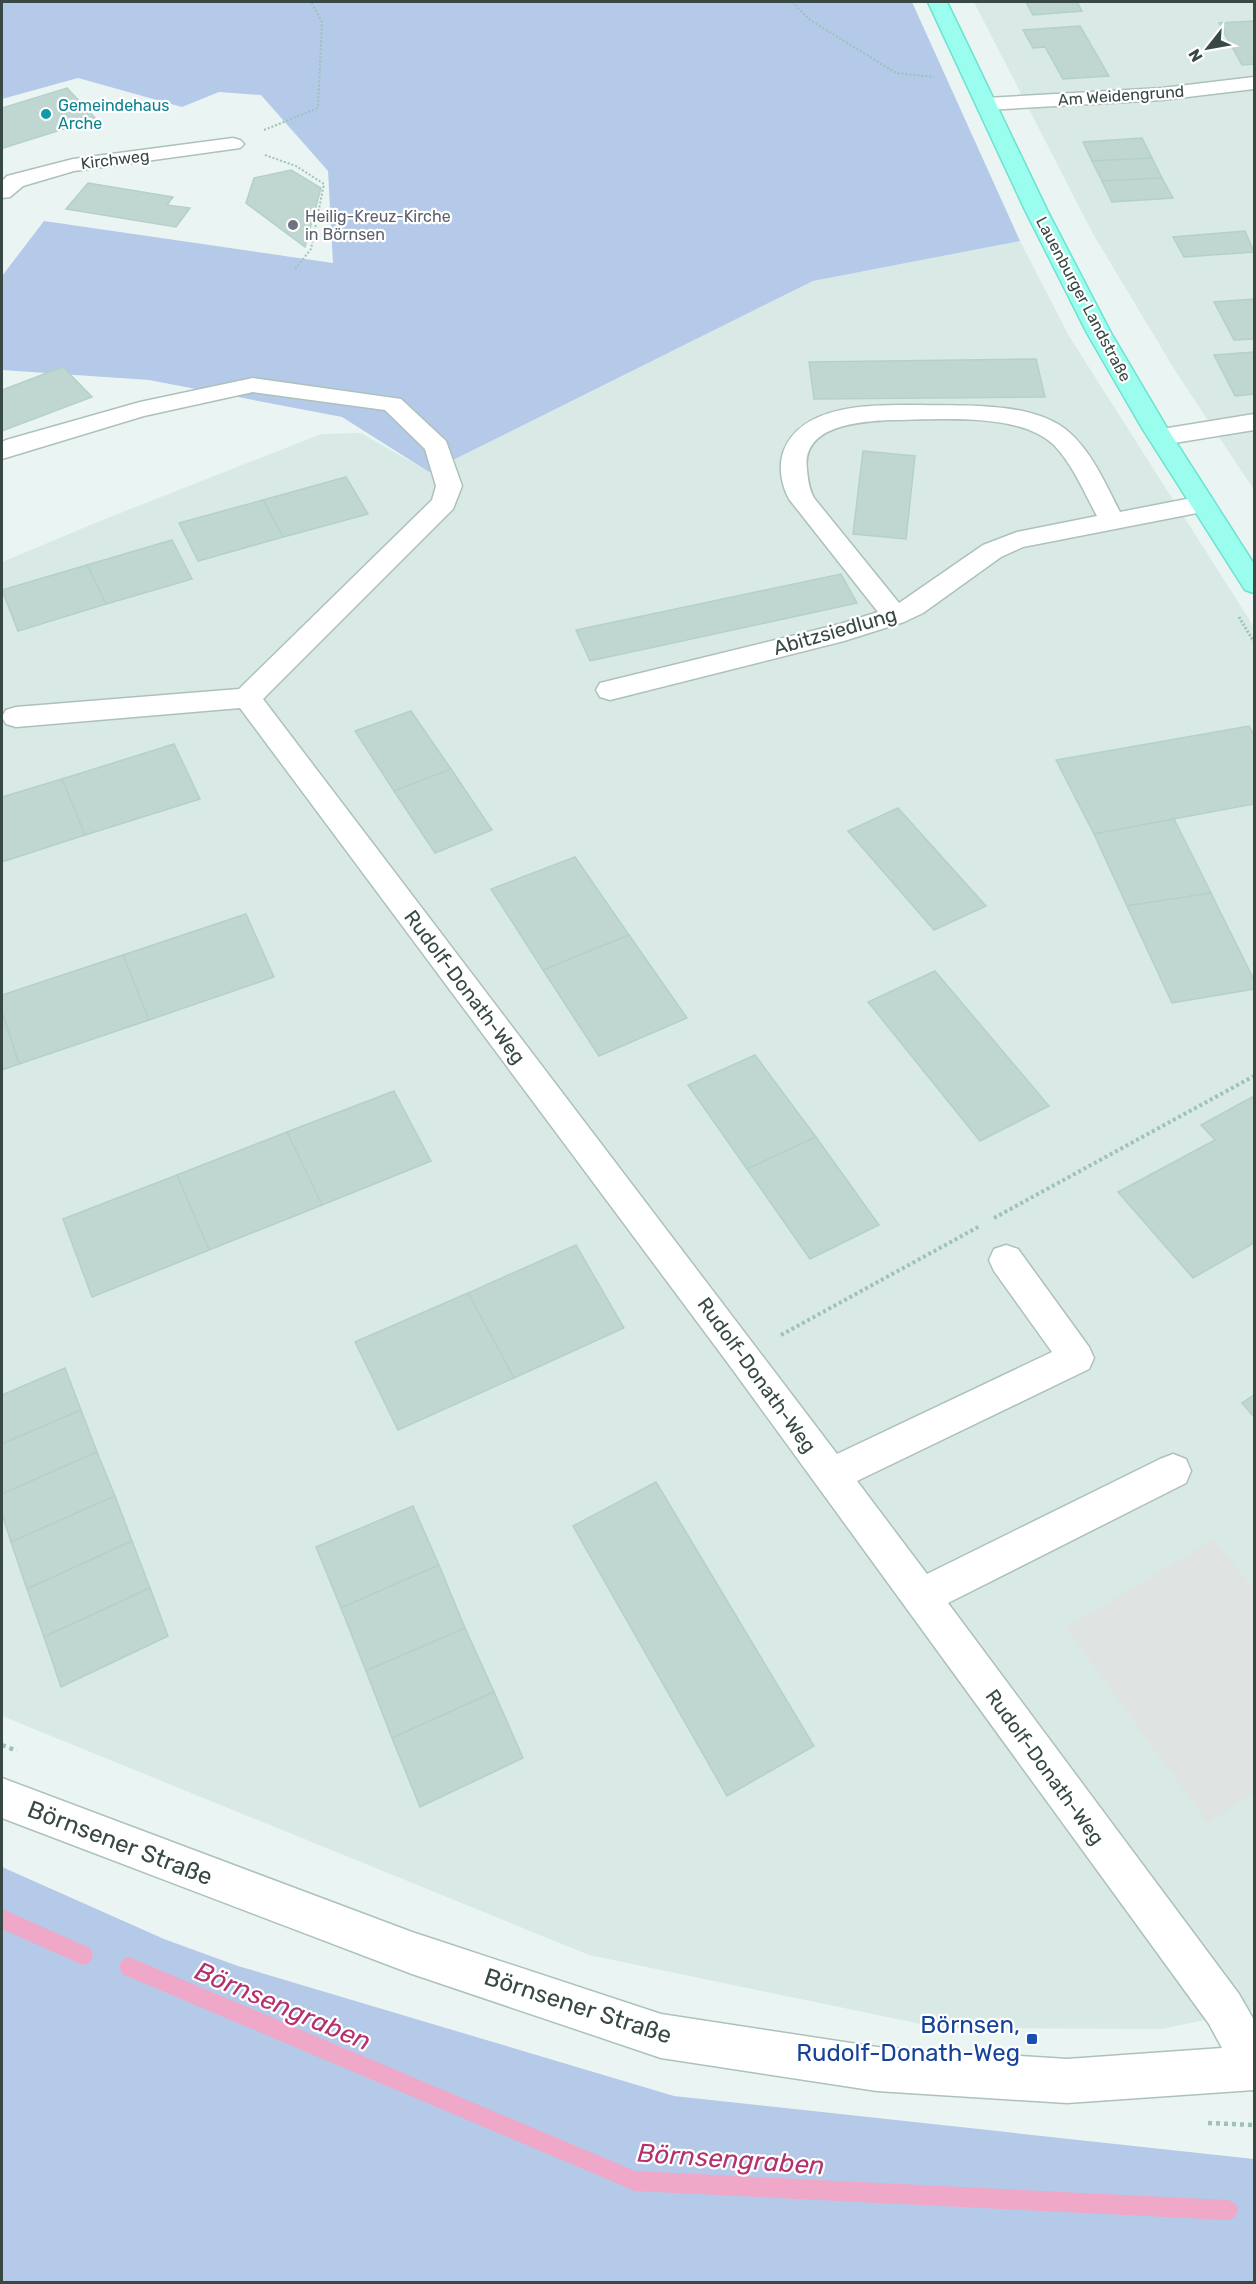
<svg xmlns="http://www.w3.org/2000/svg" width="1256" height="2284" font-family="Rubik,sans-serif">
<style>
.residential{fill:#d8e9e6}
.green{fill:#b4cae8}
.parking{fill:#dfe4e2}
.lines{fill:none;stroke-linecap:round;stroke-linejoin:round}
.stream{fill:#f0a8c9;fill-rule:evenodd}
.building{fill:#c0d7d1;stroke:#b3d1ca;stroke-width:1.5}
.minor-casing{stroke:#adc1bc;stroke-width:3}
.major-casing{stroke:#6ae3cf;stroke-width:3}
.path-far3{stroke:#9ec2ba;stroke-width:2;stroke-dasharray:2 2;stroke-linecap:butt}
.path-far2{stroke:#9ec2ba;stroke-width:3;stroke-dasharray:2 2;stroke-linecap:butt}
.path-far1{stroke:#9ec2ba;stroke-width:4;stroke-dasharray:3 3;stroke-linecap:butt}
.path{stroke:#9ec2ba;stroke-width:4.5;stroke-dasharray:4 4;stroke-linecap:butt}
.minor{fill:#fff;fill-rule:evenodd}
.major{fill:#9bfdee;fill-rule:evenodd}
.culture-dot{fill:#0f9aa8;stroke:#fff;stroke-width:2}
.worship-dot{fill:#6b7280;stroke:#fff;stroke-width:2}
.transit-dot{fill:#1a4fb4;stroke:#fff;stroke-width:2}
.labels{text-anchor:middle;stroke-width:4.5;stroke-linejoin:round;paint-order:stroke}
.far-street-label{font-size:16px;fill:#384945;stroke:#fff}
.far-culture-label{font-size:16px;fill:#0d838f;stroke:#fff;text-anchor:start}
.far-worship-label{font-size:16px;fill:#5b616d;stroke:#fff;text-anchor:start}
.street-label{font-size:20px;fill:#384945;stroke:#fff}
.near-street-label{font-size:24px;fill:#384945;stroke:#fff}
.near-transit-label{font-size:24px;fill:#164399;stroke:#fff;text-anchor:end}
.near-water-label{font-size:26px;font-style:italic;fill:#b5316c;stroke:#fff}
</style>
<rect width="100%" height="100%" fill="#eaf5f3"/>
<g class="residential">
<path d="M974,2h280v488l-78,-118 -83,-138z"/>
<path d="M1020,241l49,95 185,291v1383l-93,19 -221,-1 -351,-73 -587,-239v-1154l98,-41 221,-87 40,-1 68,39 384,-191z"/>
</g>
<g class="green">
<path d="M2,2h910l108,239 -207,40 -384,191 -87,-55 -193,-37 -147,-10v-94l42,-55 289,42 -5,-92 -67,-76 -42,-3 -37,15 -104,-29 -76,21z"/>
<path d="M2,1867l162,72 74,27 436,130 580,63v123h-1252z"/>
</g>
<path class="parking" d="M1214,1539l40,51v202l-46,31 -142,-195z"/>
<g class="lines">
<g class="stream">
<path d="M2,1909l88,39 3,7 -3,7 -7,3 -81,-36z"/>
<path d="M129,1957l506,214 593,29 7,3 3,7 -3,7 -7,3 -593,-29 -513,-217 -3,-7 3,-7z"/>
</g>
</g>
<g class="building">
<path d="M1026,2h51l5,9 -49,4z"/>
<path d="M1254,21v43l-12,1 -23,-42z"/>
<path d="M1080,26l29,50 -46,3 -18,-32 -12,1 -10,-18z"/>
<path d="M67,88l29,31 -93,29 -1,-3v-37z"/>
<path d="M1142,138l10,20 -60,3 -9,-19z"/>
<path d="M1152,158l10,20 -60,3 -10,-20z"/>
<path d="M291,170l30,18 -16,59 -59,-44 8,-25z"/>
<path d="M1162,178l11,20 -61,4 -10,-21z"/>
<path d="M88,183l85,14 -6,8 23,3 -14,19 -110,-18z"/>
<path d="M1245,231l9,21 -70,5 -11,-20z"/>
<path d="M1254,299v40l-20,1 -20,-38z"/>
<path d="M1254,352v42l-19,2 -21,-41z"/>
<path d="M1036,359l9,38 -231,2 -5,-37z"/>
<path d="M63,367l29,30 -90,34v-41z"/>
<path d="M863,451l52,5 -9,83 -53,-5z"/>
<path d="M346,477l22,37 -85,23 -20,-37z"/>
<path d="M263,500l20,37 -85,24 -19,-38z"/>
<path d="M172,540l20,39 -86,25 -19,-39z"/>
<path d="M87,565l19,39 -88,27 -16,-41z"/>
<path d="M841,574l16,29 -267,58 -14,-31z"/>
<path d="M411,711l40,58 -57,22 -39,-60z"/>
<path d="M1249,726l5,9v69l-160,30 -38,-74z"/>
<path d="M174,744l26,55 -115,36 -23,-56z"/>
<path d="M451,769l41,61 -57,23 -41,-62z"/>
<path d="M62,779l23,56 -83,27v-65z"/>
<path d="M898,808l88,98 -52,24 -86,-99z"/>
<path d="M1174,819l37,74 -84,13 -33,-72z"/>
<path d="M575,857l54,78 -86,35 -52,-81z"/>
<path d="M1211,893l43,87v9l-82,14 -45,-97z"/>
<path d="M246,914l28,63 -125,43 -26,-65z"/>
<path d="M629,935l58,83 -88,38 -56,-86z"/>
<path d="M123,955l26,65 -130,44 -17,-52v-17z"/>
<path d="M935,971l114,135 -69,35 -112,-139z"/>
<path d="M2,1012l17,52 -17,6z"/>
<path d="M755,1055l61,82 -69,32 -59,-84z"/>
<path d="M394,1091l37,70 -109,44 -35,-73z"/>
<path d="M1254,1096v147l-61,35 -75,-86 97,-52 -14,-15z"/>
<path d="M287,1132l35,73 -113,45 -32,-75z"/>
<path d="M816,1137l63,88 -69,34 -63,-90z"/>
<path d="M177,1175l32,75 -117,47 -29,-78z"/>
<path d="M576,1245l48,83 -110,50 -46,-85z"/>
<path d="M468,1293l46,85 -116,52 -43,-88z"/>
<path d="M65,1368l16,42 -79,34v-49z"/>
<path d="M1254,1395v22l-12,-14z"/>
<path d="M81,1410l16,42 -95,42v-50z"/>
<path d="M97,1452l18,44 -104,46 -9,-28v-20z"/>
<path d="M656,1482l158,264 -87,50 -154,-270z"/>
<path d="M115,1496l17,45 -105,48 -16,-47z"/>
<path d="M413,1506l26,59 -98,43 -25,-61z"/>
<path d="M132,1541l18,47 -106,49 -17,-48z"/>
<path d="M439,1565l26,63 -99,43 -25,-63z"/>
<path d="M150,1588l18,48 -107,51 -17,-50z"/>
<path d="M465,1628l29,64 -102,46 -26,-67z"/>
<path d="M494,1692l29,66 -103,49 -28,-69z"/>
</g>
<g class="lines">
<g class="minor-casing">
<g id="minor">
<path d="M1254,77v12l-92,11 -175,10 -7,-2 -3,-4 3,-4 7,-2 175,-10z"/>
<path d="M233,138l7,2 4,4 -4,4 -166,23 -51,15 -13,11 -8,1v-17l5,-5 66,-17z"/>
<path d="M253,378l148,21 45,42 16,45 -9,23 -190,190 574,755 215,-102 -58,-81 -5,-11 5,-11 12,-4 12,4 71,98 5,11 -5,11 -232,112 70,93 233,-115 13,-5 13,5 5,12 -5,12 -238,120 291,391 15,26v70l-187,13 -190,-12 -216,-33 -249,-84 -410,-156v-40l410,154 249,82 216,33 190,12 155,-11 -13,-24 -479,-658 -490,-658 -224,19 -10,-3 -4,-7 4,-7 10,-3 223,-18 193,-189 4,-14 -11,-37 -40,-39 -132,-18 -109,24 -142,43v-17l4,-2 134,-38z"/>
<path d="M913,405c46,1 121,-5 157,28 23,21 36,52 50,79l82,-16 9,2 4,6 -4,6 -9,2 -179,35 -22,10 -78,56 -19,9 -60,19 -234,59 -10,-3 -4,-7 4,-7 240,-59 38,-12 -89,-113c-8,-15 -11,-34 -5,-49 19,-46 87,-45 129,-45zM888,420c46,0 131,-9 166,25 19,20 30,47 43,71l-80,16 -34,13 -84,58 -85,-105c-5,-9 -6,-18 -7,-28 -6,-44 50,-48 81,-50z"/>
<path d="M1254,414v16l-92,15 -9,-3 -3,-5 3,-5 9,-3z"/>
</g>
</g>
<g class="major-casing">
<path id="major" d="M928,2h19l100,208 64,123 56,95 87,136v29l-9,-3 -103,-162 -55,-95 -62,-123z"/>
</g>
<g class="path-far3">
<path d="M792,2l18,18 86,53 38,4"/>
<path d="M264,130l54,-22 4,-86 -11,-20"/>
<path d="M265,155l31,11 28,18 -13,65 -16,20"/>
</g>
<path class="path-far2" d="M1239,617l15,25"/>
<g class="path-far1">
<path d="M994,1218l260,-142"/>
<path d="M781,1335l199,-109"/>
</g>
<g class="path">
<path d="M2,1745l15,6"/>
<path d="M1208,2123l46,2"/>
</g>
<use href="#minor" class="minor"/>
<use href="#major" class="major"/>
</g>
<circle class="culture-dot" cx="46" cy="114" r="6"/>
<circle class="worship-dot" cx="293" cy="225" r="6"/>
<rect class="transit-dot" x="1026" y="2033" width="12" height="12" rx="3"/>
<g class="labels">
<g class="far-street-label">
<text transform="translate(1121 95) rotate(-4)" y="6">Am Weidengrund</text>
<text transform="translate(115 159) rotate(-7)" y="6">Kirchweg</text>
<text transform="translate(1084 299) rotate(62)" y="6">Lauenburger Landstraße</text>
</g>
<g class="far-culture-label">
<text x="58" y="111">Gemeindehaus<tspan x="58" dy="18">Arche</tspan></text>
</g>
<g class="far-worship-label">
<text x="305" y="222">Heilig-Kreuz-Kirche<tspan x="305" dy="18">in Börnsen</tspan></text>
</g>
<g class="street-label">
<text transform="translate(835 631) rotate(-16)" y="7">Abitzsiedlung</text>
<text transform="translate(465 987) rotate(53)" y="7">Rudolf-Donath-Weg</text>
<text transform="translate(757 1375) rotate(54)" y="7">Rudolf-Donath-Weg</text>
<text transform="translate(1045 1767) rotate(54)" y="7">Rudolf-Donath-Weg</text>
</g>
<g class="near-street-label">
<text transform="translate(120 1843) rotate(21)" y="8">Börnsener Straße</text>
<text transform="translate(578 2006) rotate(18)" y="8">Börnsener Straße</text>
</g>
<g class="near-transit-label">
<text x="1020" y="2033">Börnsen,<tspan x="1020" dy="28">Rudolf-Donath-Weg</tspan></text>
</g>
<g class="near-water-label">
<text transform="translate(283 2006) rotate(23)" y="9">Börnsengraben</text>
<text transform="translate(731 2159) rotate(4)" y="9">Börnsengraben</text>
</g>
</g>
<rect width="1256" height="2284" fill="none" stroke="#384945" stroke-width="6"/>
<g transform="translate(1208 48) rotate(239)" stroke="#ffffff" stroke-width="4.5" paint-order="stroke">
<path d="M0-4.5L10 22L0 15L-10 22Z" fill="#384945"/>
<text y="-9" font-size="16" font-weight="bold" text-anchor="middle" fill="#384945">N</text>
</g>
</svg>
